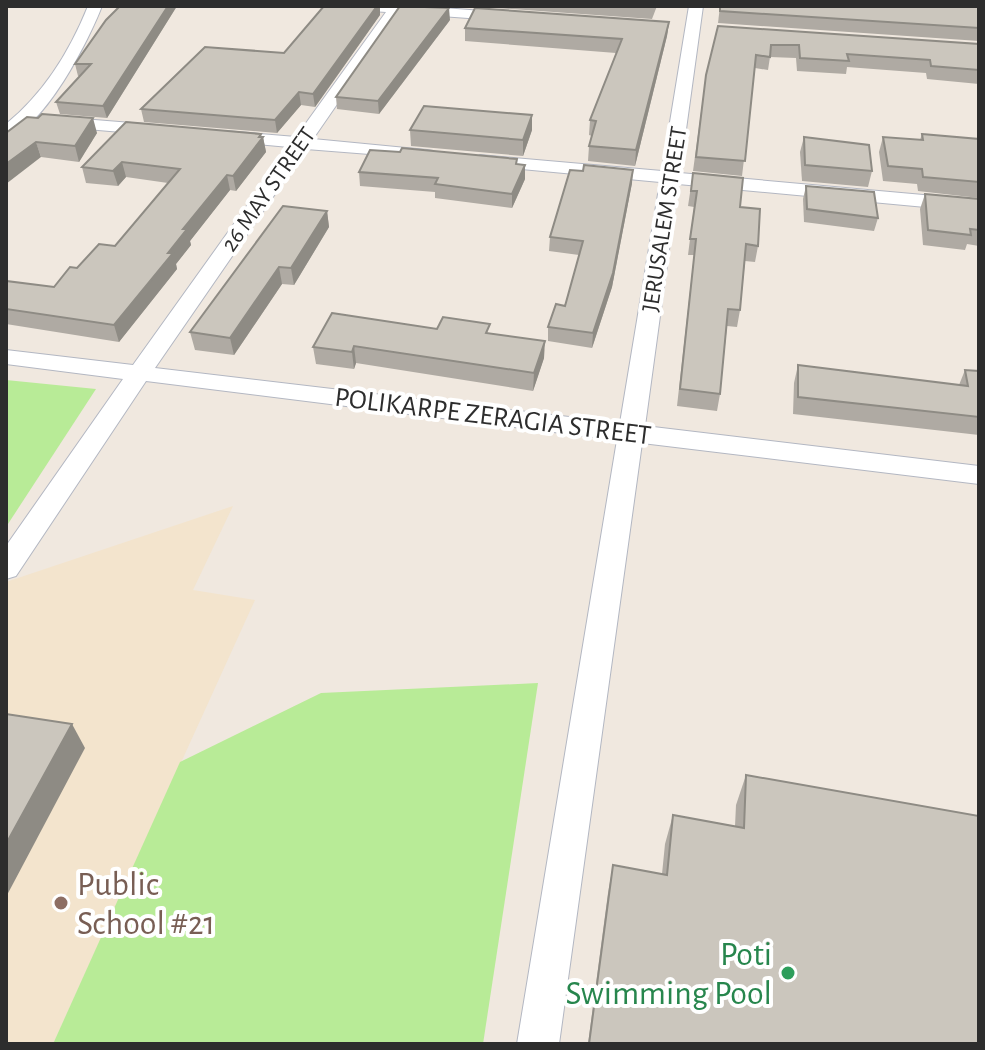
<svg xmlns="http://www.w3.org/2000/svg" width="985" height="1050" font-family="'Alegreya Sans',sans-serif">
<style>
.education{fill:#f3e4cd}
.green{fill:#b8eb97}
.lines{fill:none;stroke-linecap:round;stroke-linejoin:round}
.minor-casing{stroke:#b3b7c2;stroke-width:2}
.minor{fill:#fff;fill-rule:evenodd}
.wall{fill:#afaaa3}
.shaded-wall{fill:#8e8b84}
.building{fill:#cbc6bd;stroke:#8e8b84;stroke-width:2}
.education-dot{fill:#8d6e63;stroke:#fff;stroke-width:3}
.leisure-dot{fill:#2e9e5b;stroke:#fff;stroke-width:3}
.labels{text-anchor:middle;stroke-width:8;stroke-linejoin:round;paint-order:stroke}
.far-street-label{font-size:24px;fill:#2d2d2d;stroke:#fff}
.street-label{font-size:28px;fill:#2d2d2d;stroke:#fff}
.near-education-label{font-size:34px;fill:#785e54;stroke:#fff;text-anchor:start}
.near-leisure-label{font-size:34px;fill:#27864d;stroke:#fff;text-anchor:end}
</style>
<rect width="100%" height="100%" fill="#f0e8df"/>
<path class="education" d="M233,506l-40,84 62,10 -202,444h-47v-462z"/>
<g class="green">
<path d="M6,380l90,9 -90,138z"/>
<path d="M538,683l-55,361h-430l127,-282 141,-69z"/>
</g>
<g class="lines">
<g class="minor-casing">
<g id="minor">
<path d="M88,6h14c-13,34 -58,123 -96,132v-14c38,-31 64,-73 82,-118z"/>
<path d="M351,6h66l92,7 7,4 -7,4 -109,-8 -87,126 114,11 6,1 3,4 -3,4 -127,-10 -151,219 465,55 40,-241 -180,-17 -9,-5 9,-5 182,16 27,-165h14l-23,167 299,27v12l-301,-28 -33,242 334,40v18l-337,-41 -83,601h-42l100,-604 -471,-59 -130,195 -10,3v-33l117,-167 -117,-15v-14l127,15 156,-218 -64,-6 -9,-5 9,-5 71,6 90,-125 -28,-2z"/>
<path d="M58,117l98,8 9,5 -9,5 -104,-9 -3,-4 3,-4z"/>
</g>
</g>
<use href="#minor" class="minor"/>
</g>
<g class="wall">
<path d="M120,6h57l-70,112 -47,-4 -4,-12 25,-26h-3l-3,-12z"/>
<path d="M481,6h176l-5,13 -169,-12z"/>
<path d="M720,6h259v35l-261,-18z"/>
<path d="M380,15l-65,92 -14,-2 -24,28 -133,-11 -3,-13z"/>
<path d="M450,20l-71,94 -42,-5 -1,-12z"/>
<path d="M669,22l-2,14 -32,130 -47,-5 1,-15 3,-10 -3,-1 1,-15 26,-67 -151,-12v-13z"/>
<path d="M718,26l261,18v40l-52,-5 -1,-6 -79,-6 -1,7 -49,-3 -1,-13 -26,-1 -2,13 -13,-2 -13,108 -49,-5 13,-96z"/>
<path d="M532,115v15l-9,26 -112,-10 -1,-16z"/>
<path d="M27,117l70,16 -18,29 -38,-5z"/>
<path d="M922,134l57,5v59l-61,-7 -1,-7 -34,-3 -4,-29 4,-15 37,3z"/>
<path d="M263,137l3,15 -30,39 -6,-1 -40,51 1,4 -15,19 1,5 -58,73 -113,-18v-43l48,6 23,-19 38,-22 53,-63 -42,-6 -8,9 -32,-3 -4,-16z"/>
<path d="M804,137l68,34 -4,16 -66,-6 -2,-29z"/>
<path d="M517,164l8,1v14l-13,29 -77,-10v-6l-75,-6 -1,-14z"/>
<path d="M693,173l47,34 18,39 -3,16 -10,-1 -5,49 -3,17 -10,-1 -7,68 -3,17 -40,-5 17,-151h-6l6,-48 -6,-1z"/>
<path d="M632,183l-20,104 -20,61 -44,-7v-14l17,-21 14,-51 -30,-4 1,-14z"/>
<path d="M806,186l72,32 -4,13 -70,-9 -1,-23z"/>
<path d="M925,194l54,5v47l-12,-2 -2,6 -42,-5 -3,-36z"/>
<path d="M327,211l2,16 -35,58 -12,-1 -48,71 -39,-5 -5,-18z"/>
<path d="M437,329l53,5 54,24 -11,33 -177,-28 -2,6 -38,-5 -3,-17z"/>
<path d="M798,365l161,20 6,-15 14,1v64l-186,-21 1,-31z"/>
<path d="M746,775l233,269h-391l20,-151 5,-28 49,9 3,-30 8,-29 62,11 1,-21z"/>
</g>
<g class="shaded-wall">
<path d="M168,6h9l-70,112 -4,-12z"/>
<path d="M377,6h3v9l-65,92 -2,-13z"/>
<path d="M449,8l1,12 -71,94 -1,-13z"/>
<path d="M669,22l-2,14 -32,130 1,-16z"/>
<path d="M299,92l2,13 -24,28 -2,-13z"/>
<path d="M532,115v15l-9,26v-16z"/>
<path d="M93,118l4,15 -18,29 -4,-16z"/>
<path d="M261,134l1,5 1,-2 3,15 -30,39 -3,-15z"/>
<path d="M36,142l5,15 -35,27v-20z"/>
<path d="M122,162l4,15 -8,9 -5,-15z"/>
<path d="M525,165v14l-13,29v-14z"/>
<path d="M633,170l-1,13 -20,104 -20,61 1,-15z"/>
<path d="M227,175l3,15 -40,51 1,4 -15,19 1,5 -58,73 -5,-17 54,-72 15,-24z"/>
<path d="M327,211l2,16 -35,58 -3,-17z"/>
<path d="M279,267l3,17 -48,71 -4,-17z"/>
<path d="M545,341l-1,17 -11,33 1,-18z"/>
<path d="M354,346l2,17 -2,6 -2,-17z"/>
<path d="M72,724l13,24 -79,149v-53z"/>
</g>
<g class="building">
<path d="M120,6h48l-65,100 -47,-4 35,-38h-16l31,-44z"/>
<path d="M324,6h53l-64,88 -14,-2 -24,28 -134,-11 64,-62 79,6z"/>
<path d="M400,6l49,2 -71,93 -42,-4z"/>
<path d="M720,6l169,1 -1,-1h91v22l-259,-17z"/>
<path d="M475,8l194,14 -33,128 -47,-4 7,-25 -6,-1 32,-81 -157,-11z"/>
<path d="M718,26l261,18v26l-48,-4 -1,-6 -83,-6 2,7 -49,-3 -1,-13h-28l-1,12 -14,-2 -11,106 -49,-4 10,-82z"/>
<path d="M424,106l108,9 -9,25 -113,-10z"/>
<path d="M42,114l51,4 -18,28 -39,-4 -30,22v-31l21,-16 11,1z"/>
<path d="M126,122l135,12 -2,3h4l-30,39 -6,-1 -44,54h4l-19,24h5l-59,72 -108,-16v-28l48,6 16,-20 7,1 22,-24 16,2 65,-77 -58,-7 -9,9 -31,-4z"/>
<path d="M922,134l57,5v43l-56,-5 -1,-8 -34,-3 -5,-29 40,3z"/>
<path d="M804,137l65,8 3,26 -67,-6z"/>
<path d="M402,148l115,11 -1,5 9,1 -13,29 -77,-10 3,-6 -79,-6 11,-22 30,2z"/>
<path d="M584,165l49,5 -20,103 -20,60 -45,-6 8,-23 9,2 18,-65 -33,-4 20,-67 13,1z"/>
<path d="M693,173l50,5 -3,29 20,2 -2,37 -12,-2 -6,66 -12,-1 -8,85 -40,-5 16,-150h-6l7,-48h-6z"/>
<path d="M806,186l68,6 4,26 -71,-9z"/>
<path d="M925,194l54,5v31l-9,-1 1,6 -43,-5z"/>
<path d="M283,206l44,5 -36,57 -12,-1 -49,71 -40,-6z"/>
<path d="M332,313l105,16 6,-12 47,7 -4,9 59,8 -11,32 -180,-27 -2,6 -39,-5z"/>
<path d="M798,365l170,21 -3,-16 14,1v46l-181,-20z"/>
<path d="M6,714l66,10 -66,120z"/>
<path d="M746,775l233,41v228h-390l24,-179 54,10 6,-60 71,13z"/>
</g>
<circle class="education-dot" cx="61" cy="903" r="8"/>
<circle class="leisure-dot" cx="788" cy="973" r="8"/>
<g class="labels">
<g class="far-street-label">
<text transform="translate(268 189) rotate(-55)" y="8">26 MAY STREET</text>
<text transform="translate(664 219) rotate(-81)" y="8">JERUSALEM STREET</text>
</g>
<g class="street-label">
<text transform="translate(493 415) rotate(7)" y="10">POLIKARPE ZERAGIA STREET</text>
</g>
<g class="near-education-label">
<text x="77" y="895">Public<tspan x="77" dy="39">School #21</tspan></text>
</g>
<g class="near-leisure-label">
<text x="772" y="965">Poti<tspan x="772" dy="39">Swimming Pool</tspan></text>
</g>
</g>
<rect width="985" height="1050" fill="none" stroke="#2d2d2d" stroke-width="16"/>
</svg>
